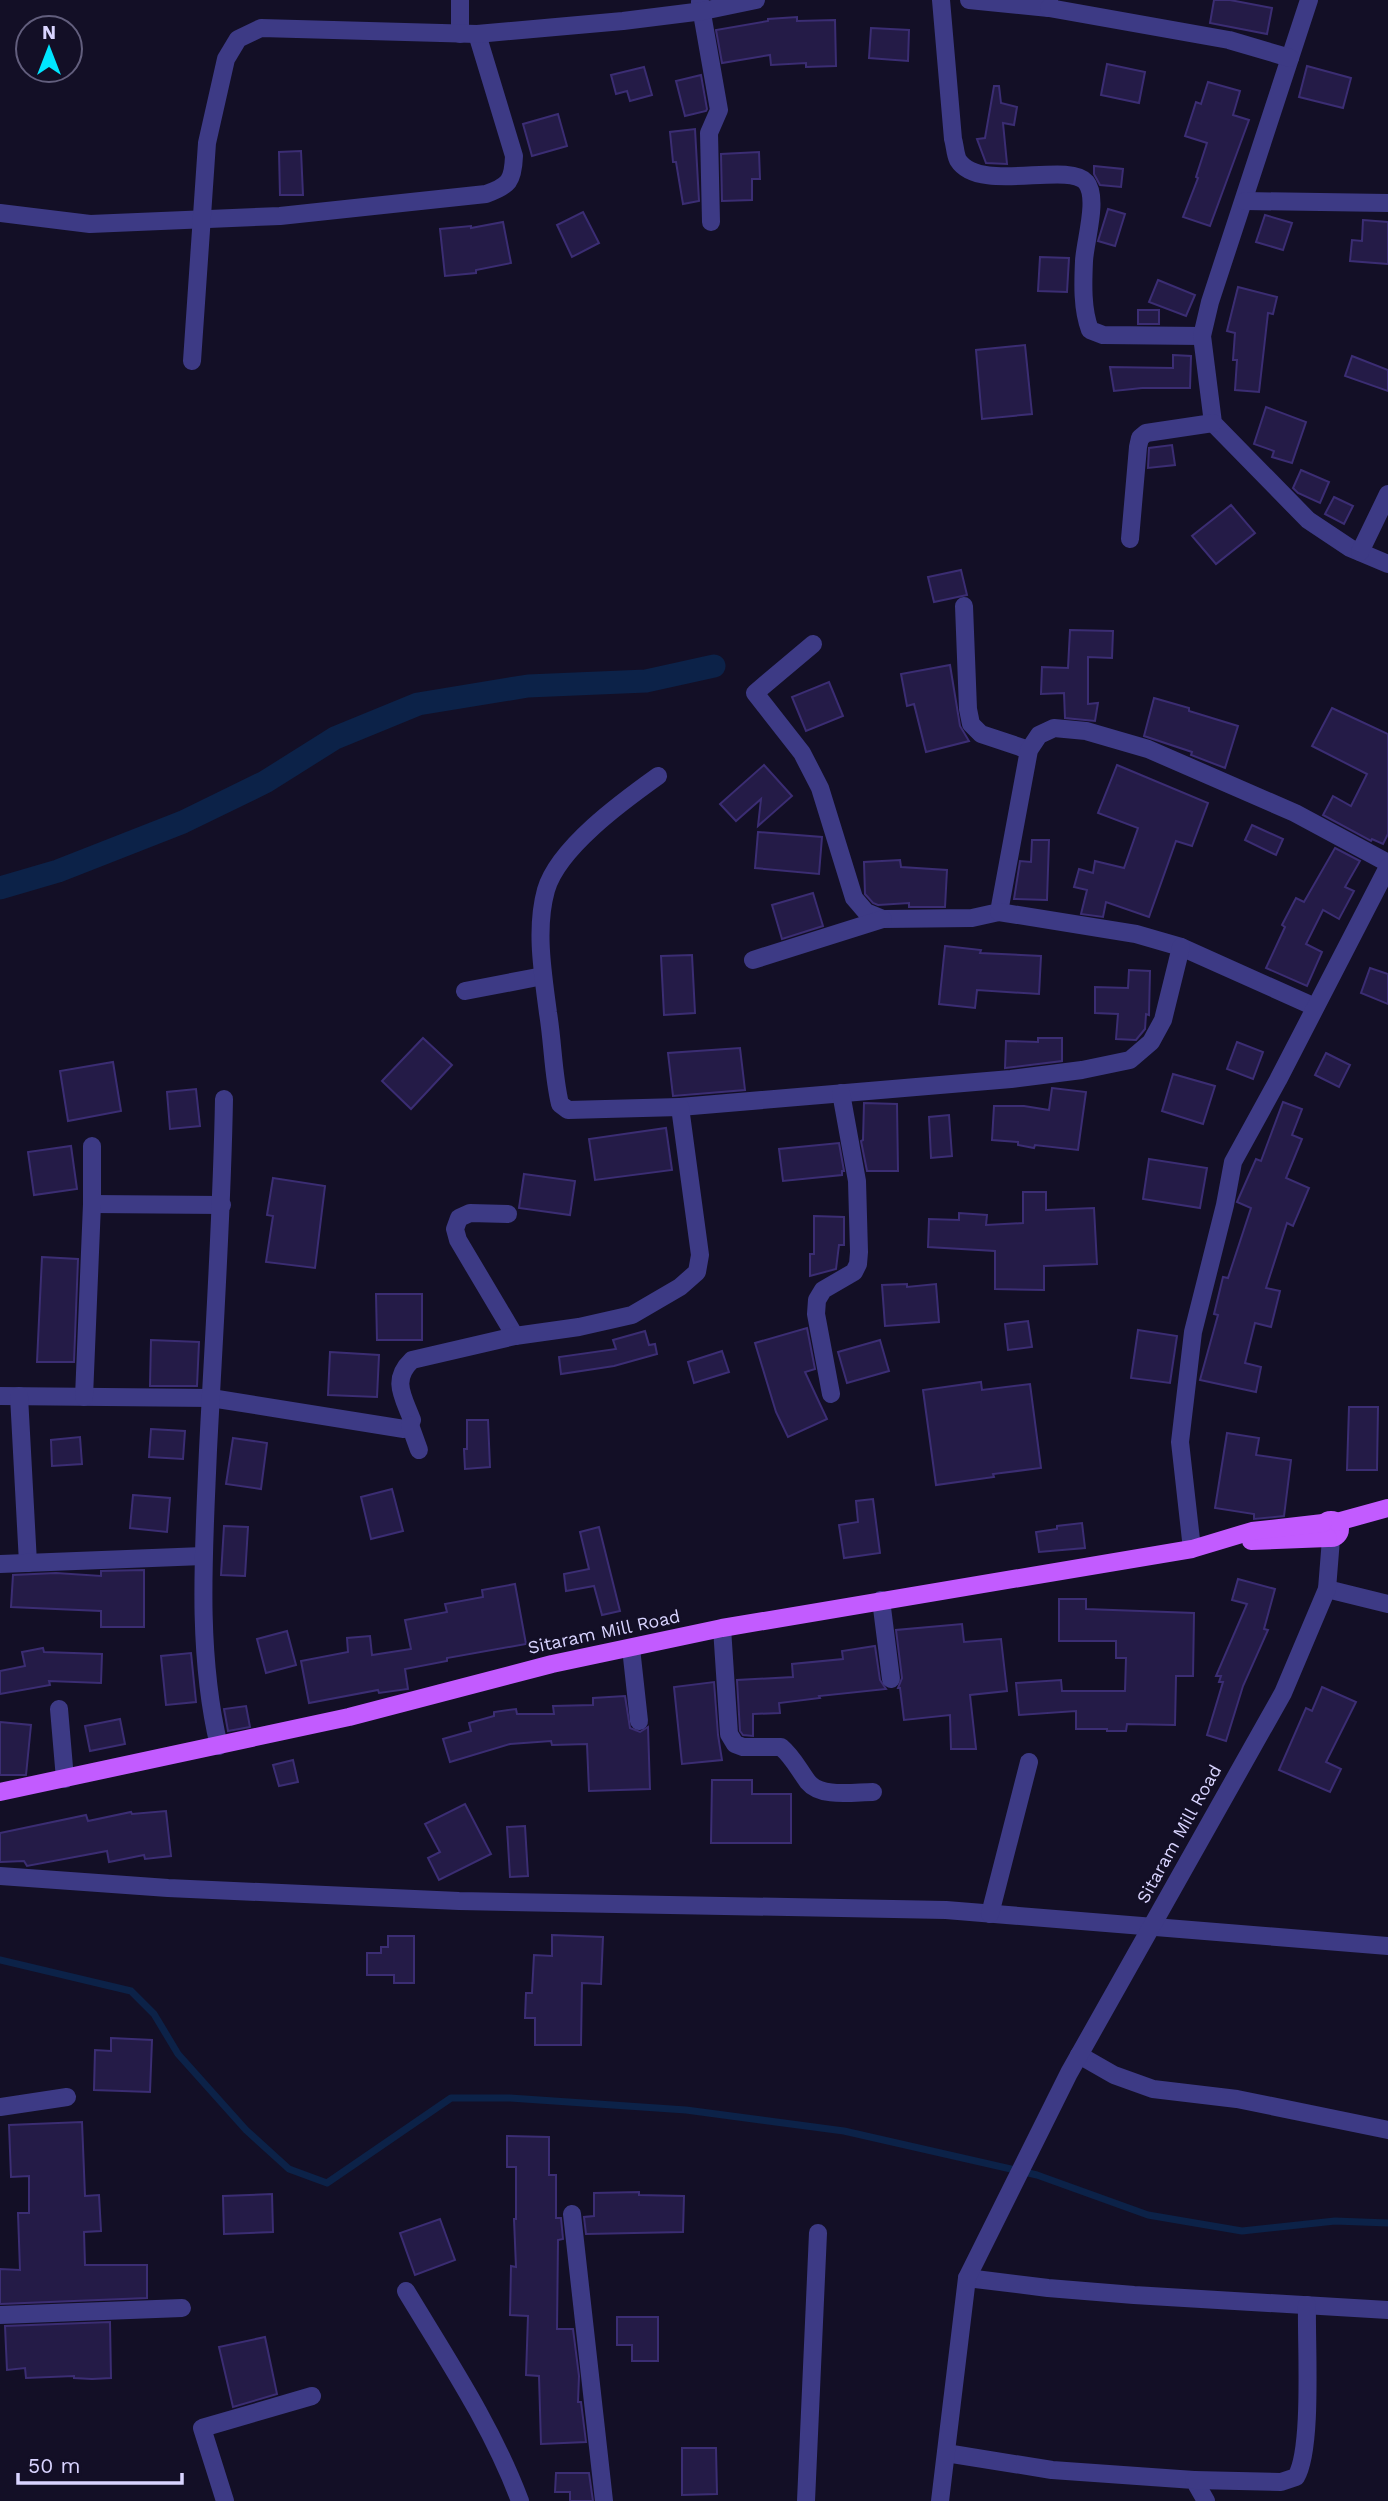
<svg xmlns="http://www.w3.org/2000/svg" width="1388" height="2501" font-family="'Work Sans',sans-serif">
<style>
.lines{fill:none;stroke-linecap:round;stroke-linejoin:round}
.stream{stroke:#0c2248;stroke-width:7}
.canal{stroke:#0c2248;stroke-width:23}
.building{fill:#241b47;stroke:#3b2d73;stroke-width:2}
.minor{stroke:#3d3a85;stroke-width:18}
.major{stroke:#c25bff;stroke-width:18}
.labels{text-anchor:middle;stroke-width:5;stroke-linejoin:round;paint-order:stroke}
.street-label{font-size:18px;fill:#d9d4ff;stroke:#130f26}
</style>
<rect width="100%" height="100%" fill="#130f26"/>
<g class="lines">
<path class="stream" d="M0,1960l131,31 23,23 24,40 68,76 43,39 38,14 124,-85h59l176,12 158,21 193,44 111,40 94,16 93,-10 53,2"/>
<path class="canal" d="M0,888l58,-17 125,-49 82,-40 70,-44 83,-34 110,-18 118,-5 68,-15"/>
</g>
<g class="building">
<path d="M1214,0h16l42,8 -5,26 -57,-11z"/>
<path d="M797,17v4l38,-1 1,46 -30,1v-4l-35,2 -1,-10 -48,8 -6,-33 52,-9v-2z"/>
<path d="M871,28l38,2 -1,31 -39,-3z"/>
<path d="M1107,64l38,8 -6,31 -38,-8z"/>
<path d="M1307,66l44,12 -8,30 -44,-11z"/>
<path d="M644,67l8,28 -22,6 -3,-10 -11,3 -5,-19z"/>
<path d="M701,75l6,34 -1,2 -21,5 -9,-35z"/>
<path d="M1208,82l32,9 -7,24 16,5 -39,106 -27,-9 15,-39 -2,-1 11,-34 -22,-7 11,-34 5,2z"/>
<path d="M994,86h5l2,17 16,4 -3,18 -11,-2 4,41 -21,-1 -9,-24 8,-1z"/>
<path d="M558,114l9,32 -35,10 -9,-32z"/>
<path d="M695,129l4,72 -16,3 -7,-42h-3l-3,-30z"/>
<path d="M301,151l2,44h-23l-1,-43z"/>
<path d="M759,152l1,27h-8v21l-30,1 -1,-47z"/>
<path d="M1094,166l29,3 -2,18 -21,-2 -6,-11z"/>
<path d="M1108,209l17,5 -10,32 -17,-5z"/>
<path d="M583,212l16,31 -27,14 -15,-32z"/>
<path d="M1265,215l27,8 -9,27 -27,-8z"/>
<path d="M1363,220l25,2v42l-38,-3 2,-21 10,1z"/>
<path d="M503,222l8,41 -35,7v3l-31,3 -5,-47 31,-3v2z"/>
<path d="M1040,257l29,1 -2,34 -29,-1z"/>
<path d="M1158,280l37,15 -9,21 -37,-14z"/>
<path d="M1238,287l39,10 -4,17 -5,-1 -9,79 -24,-2 2,-30h-4l2,-27 -8,-2z"/>
<rect x="1138" y="310" width="21" height="14"/>
<path d="M1025,345l7,69 -50,5 -6,-69z"/>
<path d="M1173,355l18,1 -1,32h-48l-28,3 -4,-24 63,1z"/>
<path d="M1352,356l36,14v21l-43,-15z"/>
<path d="M1266,407l40,15 -14,41 -20,-6 2,-6 -20,-7z"/>
<path d="M1172,445l3,20 -27,3 1,-20z"/>
<path d="M1301,470l28,12 -9,21 -22,-10 -5,-5z"/>
<path d="M1334,497l19,9 -9,18 -19,-10z"/>
<path d="M1231,505l24,28 -39,31 -24,-28z"/>
<path d="M961,570l6,25 -33,7 -6,-25z"/>
<path d="M1070,630l43,1 -1,27 -24,-1v47l10,-1 -3,18 -30,-3 -1,-25 -23,1 1,-27 26,1z"/>
<path d="M950,665l10,61 9,15 -43,11 -12,-48 -7,2 -6,-32z"/>
<path d="M829,682l14,34 -37,15 -14,-34z"/>
<path d="M1154,698l35,10v3l49,15 -13,42 -34,-13 1,-3 -48,-16z"/>
<path d="M1332,708l56,26v100l-5,10 -11,-5 -1,2 -48,-26 10,-19 18,10 16,-32 -55,-28z"/>
<path d="M764,765l28,31 -34,30 3,-27 -25,22 -16,-17z"/>
<path d="M1117,765l91,38 -16,43 -16,-5 -27,76 -43,-15 -3,15 -22,-3 6,-24 -13,-3 5,-18 14,4 2,-12 29,7 14,-40 -40,-15z"/>
<path d="M1252,825l31,14 -7,16 -31,-15z"/>
<path d="M758,832l64,5 -3,37 -64,-6z"/>
<path d="M1032,840h17l-2,60 -33,-1 6,-38 11,1z"/>
<path d="M1335,848l25,13 -15,26 9,4 -15,28 -16,-9 -17,34 16,8 -15,34 -41,-18 19,-41 -3,-2 14,-27 8,4z"/>
<path d="M900,860l1,7 46,3 -2,37h-36v-4l-31,2 -5,-2 -8,-9 -1,-32z"/>
<path d="M813,893l10,33 -41,13 -10,-34z"/>
<path d="M945,946l36,4 -1,3 61,3 -2,38 -62,-4 -2,18 -36,-4z"/>
<path d="M692,955l3,58 -31,2 -3,-59z"/>
<path d="M1370,968l18,6v30l-27,-11z"/>
<path d="M1129,970l21,1 -1,44 -3,-1 -1,15 -9,11 -20,-1 2,-25 -23,-1v-26l33,1z"/>
<path d="M423,1038l29,27 -41,44 -29,-28z"/>
<path d="M1038,1038h24v23l-57,7 1,-27 32,1z"/>
<path d="M1237,1042l26,10 -10,27 -26,-10z"/>
<path d="M740,1048l5,42 -72,6 -5,-43z"/>
<path d="M1326,1053l24,12 -11,22 -24,-12z"/>
<path d="M113,1062l8,49 -53,10 -8,-50z"/>
<path d="M1173,1074l42,12 -12,38 -41,-13z"/>
<path d="M1052,1088l34,4 -8,58 -43,-5 -1,3 -16,-3v-3l-26,-2 2,-34h30l25,4z"/>
<path d="M196,1089l4,37 -30,3 -3,-37z"/>
<path d="M1283,1102l19,7 -10,26 10,4 -16,39 23,10 -16,38 -6,-3 -21,65 14,3 -9,36 -16,-4 -10,40 16,4 -5,25 -56,-12 18,-65 -4,-1 9,-37 5,1 23,-70 -14,-6 19,-43 5,2z"/>
<path d="M864,1103l33,1 1,67h-31l-6,-30 2,-1z"/>
<path d="M949,1115l3,41 -21,2 -2,-41z"/>
<path d="M666,1128l6,42 -77,10 -6,-41z"/>
<path d="M839,1143l5,28h-2v4l-59,6 -4,-32z"/>
<path d="M71,1146l6,43 -43,6 -6,-43z"/>
<path d="M1149,1159l58,9 -7,40 -57,-9z"/>
<path d="M524,1174l51,7 -5,34 -51,-7z"/>
<path d="M273,1178l52,8 -10,82 -49,-6 7,-46 -6,-1z"/>
<path d="M1023,1192h23v18l48,-2 3,56 -53,2v24l-49,-1v-38l-67,-4 1,-28 30,1v-7l28,2 -1,10 37,-2z"/>
<path d="M814,1216l30,1v28h-5l-3,24 -26,7v-22h4z"/>
<path d="M42,1257l36,2 -4,103h-37z"/>
<path d="M907,1284v3l29,-3 3,38 -54,4 -3,-41z"/>
<path d="M376,1294h46v46h-45z"/>
<path d="M1028,1321l4,26 -24,3 -3,-26z"/>
<path d="M807,1328l8,41 -10,3 22,47 -39,18 -12,-25 -21,-69z"/>
<path d="M1138,1330l39,6 -7,47 -39,-5z"/>
<path d="M645,1331l4,14 6,-1 2,10 -43,12 -53,8 -2,-17 57,-8 -3,-9z"/>
<path d="M151,1340l48,2 -2,44h-47z"/>
<path d="M880,1340l9,31 -42,12 -9,-31z"/>
<path d="M722,1351l7,21 -35,11 -6,-21z"/>
<path d="M330,1352l49,3 -2,42 -49,-2z"/>
<path d="M981,1382l1,8 48,-6 11,84 -48,6 1,3 -58,8 -13,-95z"/>
<path d="M1349,1407h29l-1,63h-30z"/>
<path d="M467,1420h21l2,47 -25,2 -1,-20h3z"/>
<path d="M151,1429l34,2 -2,28 -34,-2z"/>
<path d="M1227,1433l32,5 -3,17 35,5 -7,56 -30,3v-5l-39,-6z"/>
<path d="M80,1437l2,27 -30,2 -1,-26z"/>
<path d="M233,1438l34,5 -6,46 -35,-5z"/>
<path d="M392,1489l11,42 -32,8 -10,-42z"/>
<path d="M133,1495l37,3 -3,34 -37,-4z"/>
<path d="M873,1499l7,54 -36,5 -5,-33 19,-3 -2,-21z"/>
<path d="M1082,1523l3,25 -46,4 -3,-20 21,-3v-3z"/>
<path d="M224,1526l24,1 -3,49 -24,-1z"/>
<path d="M599,1527l21,84 -18,4 -8,-29 -28,5 -2,-17 25,-5 -9,-37z"/>
<path d="M144,1570v57h-43v-16l-90,-4 2,-32 43,-2 45,3v-5z"/>
<path d="M1238,1579l37,10 -11,40 4,1 -25,56 -17,55 -19,-6 16,-53h-4l2,-6h-5l31,-72 -15,-4z"/>
<path d="M515,1584l11,60 -79,14v3l-42,8 3,20 -29,4 -1,-3 -69,13 -8,-42 47,-9 -1,-14 23,-2 2,19 39,-6 -6,-29 42,-8 -2,-8 38,-7 -1,-7z"/>
<path d="M1059,1599h27v10l108,4 -1,63h-17l-1,49 -48,-1 -1,7h-19v-2h-31v-18l-57,4 -3,-32 45,-3 1,11h63l1,-33h-10v-17h-57z"/>
<path d="M962,1624l2,18 37,-3 6,52 -37,4 6,54h-25l-1,-34 -46,5 -4,-32h-2l4,-10 -6,-48z"/>
<path d="M287,1631l9,34 -30,8 -9,-34z"/>
<path d="M875,1646l5,34 6,9 -67,7 1,2 -41,5 1,10 -27,1v22l-10,-1 -3,-4 -3,-51 56,-3 -1,-13 51,-5 -1,-8z"/>
<path d="M43,1648l1,4 58,2 -1,29 -52,-2 1,4 -50,9v-23l25,-5 -3,-14z"/>
<path d="M191,1653l5,49 -30,3 -5,-49z"/>
<path d="M714,1682l4,53 4,25 -40,4 -8,-77z"/>
<path d="M1322,1687l34,15 -30,60 15,7 -11,23 -51,-22 27,-62 6,3z"/>
<path d="M625,1696l5,32 10,4 8,-5 2,62 -61,2 -2,-47 -35,1 -1,-4 -41,3 -60,18 -7,-23 28,-8 -2,-8 25,-7v-4l22,-3 1,5h37l-1,-8 40,-1v-7z"/>
<path d="M246,1706l4,21 -22,4 -4,-22z"/>
<path d="M120,1719l5,25 -35,7 -5,-25z"/>
<path d="M0,1722l31,3 -5,50h-26z"/>
<path d="M293,1760l5,22 -19,4 -6,-21z"/>
<path d="M712,1780h40v14h39v49h-80z"/>
<path d="M465,1804l26,50 -52,26 -11,-22 12,-6 -15,-28z"/>
<path d="M166,1811l5,45 -26,3 -1,-4 -35,7 -2,-11 -80,15 -3,-5 -24,1v-29l86,-18 2,6 43,-9 1,2z"/>
<path d="M525,1826l3,50 -18,1 -3,-50z"/>
<path d="M552,1935l51,2 -2,47 -19,-1 -1,62h-46v-27h-10l1,-25h6l2,-38 18,1z"/>
<path d="M388,1936h26v47h-20v-8h-27v-22h14v-6h7z"/>
<path d="M111,2038l41,2 -2,52 -56,-2 1,-40 16,1z"/>
<path d="M82,2122l3,74 14,-1 2,36 -17,1 1,33h62v33l-147,6v-35l20,1 -2,-57h11v-37l-18,1 -2,-52z"/>
<path d="M507,2136l42,1v38h7v43h5l2,21 -5,1 -1,89h16l6,47 -1,26h3l5,40 -45,2 -2,-68 -13,-1 2,-59 -18,-1 1,-49 5,1 -2,-48h2v-52h-9z"/>
<path d="M639,2192v3l45,1 -1,36 -97,2 -2,-17 10,-1v-23z"/>
<path d="M272,2194l1,38 -49,2 -1,-38z"/>
<path d="M440,2219l15,41 -40,15 -15,-42z"/>
<path d="M617,2317h41v44h-26v-16h-15z"/>
<path d="M110,2322l1,56 -19,1 -18,-1v-2l-48,2 -1,-10 -18,2 -2,-44z"/>
<path d="M265,2337l12,57 -44,13 -14,-60z"/>
<path d="M682,2448h34l1,46 -35,1z"/>
<path d="M556,2473h33l4,28h-23v-9h-15z"/>
</g>
<g class="lines">
<g class="minor">
<path d="M460,0v34"/>
<path d="M941,0l12,139c2,6 2,15 5,21 21,34 110,1 128,22 13,16 -1,59 -2,79 -1,22 -2,48 6,69l13,5 99,1"/>
<path d="M969,0l80,8v-8"/>
<path d="M1309,0l-99,302 -8,34 11,87 95,97 42,28 38,16"/>
<path d="M700,2l19,108 -10,23 2,89"/>
<path d="M1049,8l180,32 61,18"/>
<path d="M1245,201l143,2"/>
<path d="M0,213l90,11 190,-8 206,-22c23,-8 27,-13 28,-38l-37,-122"/>
<path d="M192,361l15,-218 19,-84 12,-20 23,-11 216,6 146,-13 80,-10 53,-11"/>
<path d="M1130,539l8,-92 2,-9 6,-5 67,-10"/>
<path d="M1360,552l28,-58"/>
<path d="M964,606l4,103 3,15 10,10 48,16"/>
<path d="M813,644l-58,49 47,60 18,35 34,110 12,14 17,7 89,-1 27,-6 30,-162 10,-15 15,-7 32,3 62,18 147,64 93,50"/>
<path d="M999,912l137,22 45,13 134,60"/>
<path d="M753,960l130,-41"/>
<path d="M465,991l78,-15"/>
<path d="M680,1107l331,-28 71,-9 48,-10 21,-18 12,-22 18,-73"/>
<path d="M92,1204l130,1"/>
<path d="M508,1214l-38,-1 -11,5 -4,11 3,11 57,96"/>
<path d="M831,1394l-15,-80 1,-14 6,-10 31,-18 4,-8 1,-12 -2,-71 -16,-88"/>
<path d="M0,1396l211,2 193,31 6,-4 2,-5c-9,-24 -21,-40 0,-60l103,-24 64,-9 53,-12 48,-28 17,-15 3,-17 -20,-148 -112,3 -8,-6c-7,-29 -7,-61 -12,-91 -5,-39 -13,-84 -2,-123 12,-42 77,-89 112,-114"/>
<path d="M19,1396l9,167"/>
<path d="M84,1397l8,-193v-58"/>
<path d="M410,1425l9,25"/>
<path d="M1192,1549l-12,-107 13,-110 32,-127 8,-43 45,-82 110,-213"/>
<path d="M0,1564l203,-8"/>
<path d="M1327,1589l61,15"/>
<path d="M881,1600l10,79"/>
<path d="M722,1628l7,106 6,10 8,3h38c12,10 18,23 27,35 13,16 46,10 65,10"/>
<path d="M631,1648l8,73"/>
<path d="M59,1709l6,70"/>
<path d="M219,1746c-23,-96 -15,-198 -11,-296 6,-117 14,-234 16,-351"/>
<path d="M0,1876l168,12 291,13 487,9 442,36"/>
<path d="M990,1914l39,-152"/>
<path d="M1079,2055l35,20 39,14 84,10 151,31"/>
<path d="M0,2107l67,-10"/>
<path d="M572,2214l32,287"/>
<path d="M967,2278l81,10 86,7 254,15"/>
<path d="M406,2291c41,68 86,135 114,210"/>
<path d="M0,2315l182,-7"/>
<path d="M946,2453l106,17 142,10 12,21"/>
<path d="M1194,2480l87,2 15,-5c17,-28 10,-134 11,-172"/>
<path d="M225,2501l-23,-73 110,-32"/>
<path d="M806,2501l12,-268"/>
<path d="M940,2501l27,-223 102,-205 214,-380 44,-104 4,-50"/>
</g>
<g class="major">
<circle cx="1331" cy="1529" r="9"/>
<path d="M1337,1522l51,-14"/>
<path d="M1251,1541l77,-3"/>
<path d="M0,1792l349,-75 203,-53 170,-36 470,-79 60,-18 71,-8"/>
</g>
</g>
<g class="labels">
<g class="street-label">
<text transform="translate(604 1632) rotate(-12)" y="6">Sitaram Mill Road</text>
<text transform="translate(1179 1834) rotate(-61)" y="6">Sitaram Mill Road</text>
</g>
</g>
<g transform="translate(49 49)"><circle r="33" fill="#130f26" stroke="#625e7d" stroke-width="2"/>
<path d="M0-5L12 26L0 18L-12 26Z" fill="#00e5ff"/>
<text y="-10" font-size="19" font-weight="bold" text-anchor="middle" fill="#d9d4ff">N</text>
</g>
<path d="M18 2473v10h164v-10" fill="none" stroke="#d9d4ff" stroke-width="3.5"/>
<text x="28" y="2473" font-size="21" fill="#d9d4ff" stroke="#130f26" stroke-width="5" paint-order="stroke">50 m</text>
</svg>
